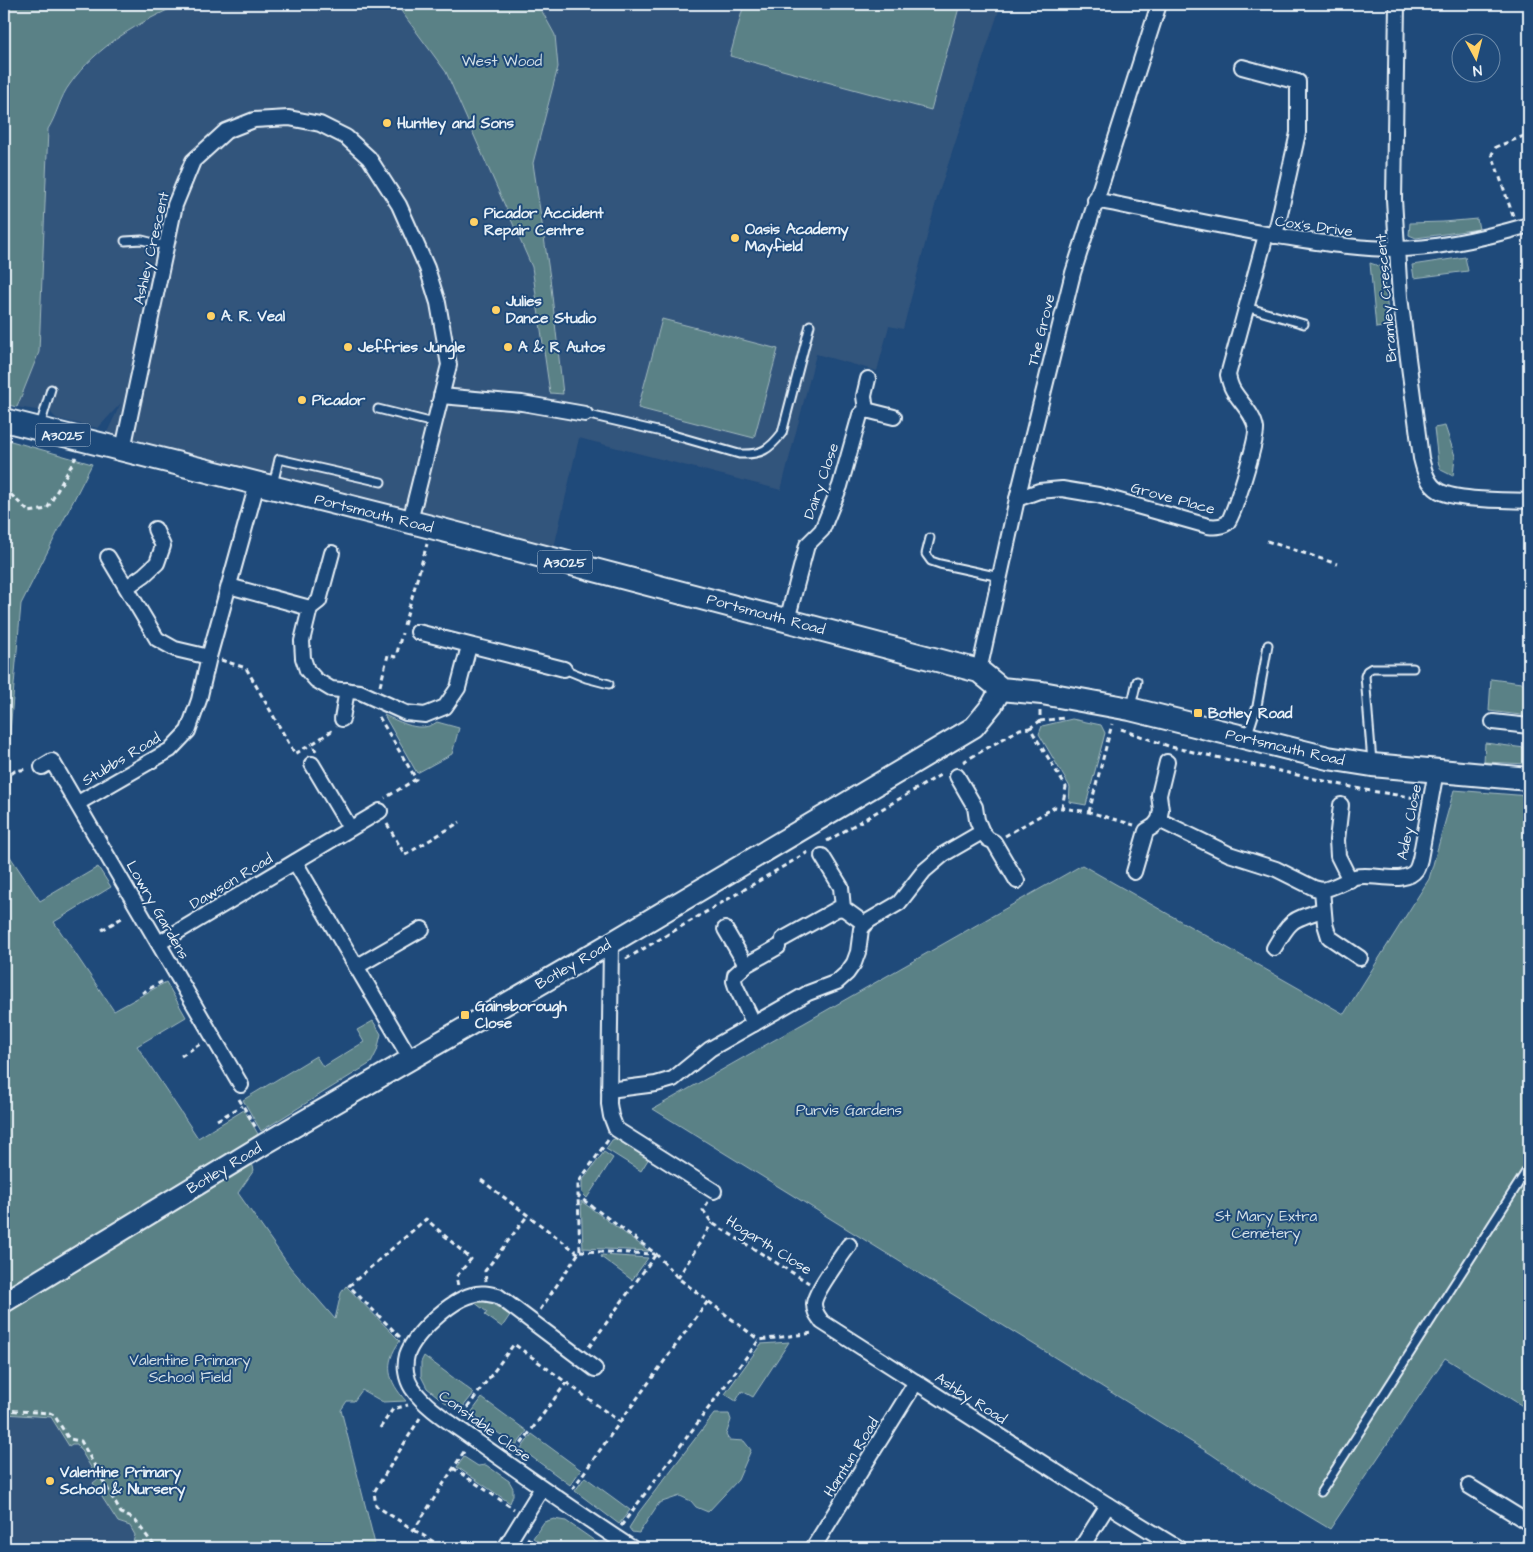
<svg xmlns="http://www.w3.org/2000/svg" width="1533" height="1552" font-family="'Architects Daughter',sans-serif">
<style>
.built{fill:#33547c}
.green{fill:#5a8186;stroke:#a1b9bf}
.lines{fill:none;stroke-linecap:round;stroke-linejoin:round}
.service-casing{stroke:#e8f1f8;stroke-width:11}
.minor-casing{stroke:#e8f1f8;stroke-width:18}
.secondary-casing{stroke:#e8f1f8;stroke-width:24}
.primary-casing{stroke:#e8f1f8;stroke-width:26}
.path{stroke:#e8f1f8;stroke-width:3;stroke-dasharray:5 4;stroke-linecap:butt}
.service{stroke:#1f4a7a;stroke-width:7}
.minor{stroke:#1f4a7a;stroke-width:14}
.secondary{stroke:#1f4a7a;stroke-width:20}
.primary{stroke:#1f4a7a;stroke-width:22}
.poi-dot{fill:#ffd166;stroke:#1f4a7a;stroke-width:2}
.labels{text-anchor:middle;stroke-width:4;stroke-linejoin:round;paint-order:stroke}
.shield{fill:#1f4a7a;stroke:#acbfd2;stroke-width:1}
.shield-label{font-size:14px;font-weight:bold;fill:#e8f1f8}
.park-label{font-size:15px;fill:#d3e0e7;stroke:#1f4a7a}
.poi-label{font-size:15px;font-weight:bold;fill:#e8f1f8;stroke:#1f4a7a;text-anchor:start}
.street-label{font-size:15px;fill:#e8f1f8;stroke:#1f4a7a}
</style>
<rect width="100%" height="100%" fill="#1f4a7a"/>
<filter id="ink" filterUnits="userSpaceOnUse"><feTurbulence type="fractalNoise" baseFrequency=".02" numOctaves="2"/><feDisplacementMap in="SourceGraphic" scale="10" xChannelSelector="R" yChannelSelector="G"/><feConvolveMatrix kernelMatrix="1 2 1 2 8 2 1 2 1" color-interpolation-filters="sRGB"/></filter>
<g filter="url(#ink)">
<g class="built">
<path d="M181,4h215l50,68 86,195 18,126 13,1 -13,-116 -17,-115 25,-96 -3,-32 -17,-31h463l-64,194 -34,131 -14,-3 -12,45 -61,-17 -35,136 -202,-52 -26,114 -452,-107 20,-42 -23,25 -41,-9 -7,-7 -33,-5 22,-55 9,-223 6,-10 15,-34 24,-27 29,-24 39,-22z"/>
<path d="M4,1414l47,3 18,28 3,-2 5,1 21,35 -4,4 24,39 12,4 5,9 -2,7 9,6h-138z"/>
</g>
<g class="green">
<path d="M4,4h177c-42,18 -84,42 -111,80 -10,13 -13,31 -22,45l-9,223 -22,55 -13,-3z"/>
<path d="M396,4h142l17,31 3,32 -25,96 17,115 13,116 -13,-1 -18,-126 -86,-195z"/>
<path d="M744,4h216l-29,106 -201,-54z"/>
<path d="M1477,219l2,10 -63,9 -7,-3 1,-12 33,-1z"/>
<path d="M1465,257l3,14 -54,7 -2,-13z"/>
<path d="M1370,263l12,4 8,59 -14,2z"/>
<path d="M662,319l116,30 -24,89 -116,-30z"/>
<path d="M1445,426l10,30 -2,20 -12,-6 -3,-8 -4,-34z"/>
<path d="M4,439l88,25 -71,140 -11,128 -1,123 31,46 58,-34 13,20 -57,35 60,89 52,-29 20,35 -49,29 61,92 46,-28 14,24 -12,8 8,28 -16,23 52,74 45,52 6,-26 5,-7 54,55c-17,23 -12,40 6,60l-23,1 -21,-12 -8,11h-7l-6,9 33,130 1,8h-233l-9,-6 2,-7 -5,-9 -12,-4 -25,-39 5,-4 -21,-35h-5l-3,2 -18,-29 -47,-3z"/>
<path d="M1491,679l38,5v32l-40,-5z"/>
<path d="M384,715c17,7 36,19 53,7l22,6 -7,26 -35,19z"/>
<path d="M1072,719l29,6 4,8 -19,72 -17,-3 1,-15 -31,-53 3,-8z"/>
<path d="M1529,736v28l-45,-2 1,-19 40,5 2,-11z"/>
<path d="M1454,790l75,6v614l-84,-52 -115,171 -75,-45 -44,-30 -558,-345 429,-244 262,149 85,-135z"/>
<path d="M373,1021l8,13 -4,17 -6,12 -110,68 -18,-31 73,-44 7,11 41,-25 -7,-12z"/>
<path d="M617,1138l32,20 -8,13 -35,-22 6,-9z"/>
<path d="M604,1152l9,6 -26,40 -5,-5v-12z"/>
<path d="M581,1201l68,50 -66,-3z"/>
<path d="M602,1255l46,3 -16,22 -31,-23z"/>
<path d="M482,1301l9,2 19,12 -8,12 -17,-12 2,-3 -13,-10z"/>
<path d="M789,1342l-36,55 -11,-6 -6,10 -11,-7 36,-50z"/>
<path d="M424,1356l50,37 -11,14h-12l-24,-19 -6,-12v-14z"/>
<path d="M482,1398l45,33 -11,15 -45,-33z"/>
<path d="M714,1414h15l2,6 -5,15 3,5 15,1 7,9 -13,30 -30,32 -12,-5 -5,-6 -11,-5 -21,7 -20,30 -7,-1 -3,-4 10,-16z"/>
<path d="M532,1434l49,36 -11,15 -49,-36z"/>
<path d="M464,1457l14,9 8,-1 23,16 4,7v7l-3,8 -53,-36z"/>
<path d="M585,1477l45,33 -11,14 -44,-33z"/>
<path d="M554,1519l12,2 39,27h-57l-15,-10 11,-16z"/>
</g>
<g class="lines">
<g class="service-casing">
<g id="service">
<path d="M125,241l17,-1 24,6"/>
<path d="M1246,307l58,17"/>
<path d="M378,409l56,14"/>
<path d="M585,414l81,19 73,21c22,1 30,-4 43,-21l28,-108"/>
<path d="M40,426l11,-37"/>
<path d="M273,485l6,-26 102,23"/>
<path d="M930,538l-4,16 5,7 9,3 60,13"/>
<path d="M564,669l22,9 23,6"/>
<path d="M1131,707l6,-26"/>
<path d="M1248,734l9,-28 11,-61"/>
<path d="M1372,762l-7,-86 2,-5 5,-3h41"/>
<path d="M1321,1492l208,-325"/>
</g>
</g>
<g class="minor-casing">
<g id="minor">
<path d="M1397,4l-3,195 6,98 21,161c3,12 6,26 18,33 18,10 69,9 90,10"/>
<path d="M1242,67l56,15v51l-23,103"/>
<path d="M1095,200c67,13 134,29 202,39 33,5 64,10 98,10 43,0 93,-12 134,-24"/>
<path d="M441,396l81,7 63,11"/>
<path d="M866,410l28,7"/>
<path d="M123,449l52,-244 18,-44 33,-30 28,-11 35,-2 31,6 26,13 23,21 30,47 28,63 11,35 11,62 -39,156"/>
<path d="M1017,499l22,-8 23,-2 36,6 110,31c7,1 13,1 19,-3 7,-6 30,-84 29,-94 -2,-15 -16,-27 -23,-39 -3,-5 -4,-10 -5,-15l38,-140"/>
<path d="M332,553l-13,48 -9,7 -8,33 1,17 4,12 9,10 15,9 29,3 46,21 19,2 20,-8 13,-19 11,-42"/>
<path d="M108,557l49,82 18,10 34,8"/>
<path d="M229,586l81,22"/>
<path d="M127,587l17,-12 13,-12 6,-17 -8,-17"/>
<path d="M787,620l20,-75 15,-15 18,-44 20,-71 6,-5 -2,-14 4,-17"/>
<path d="M418,632l146,37"/>
<path d="M979,671l38,-172 56,-226 86,-269"/>
<path d="M342,719l5,-29"/>
<path d="M1493,722l36,4"/>
<path d="M312,764l38,64"/>
<path d="M42,767l10,-6 189,324"/>
<path d="M957,776l18,31 2,13 5,12"/>
<path d="M78,803l92,-53 18,-19 11,-31 10,-43 48,-173"/>
<path d="M1341,805l-4,35 1,16 12,24"/>
<path d="M1159,820l2,-10 -2,-15 8,-33"/>
<path d="M295,862l115,196"/>
<path d="M1134,872l12,-41 8,-5 5,-6 70,34 47,15 38,19 8,2"/>
<path d="M843,908l22,16"/>
<path d="M725,929l21,36"/>
<path d="M783,939l54,-30 6,-1 -2,-21 -19,-31"/>
<path d="M159,943l221,-132"/>
<path d="M611,943l-2,161 2,12 5,13 98,62"/>
<path d="M1274,948c17,-29 17,-28 49,-38"/>
<path d="M1360,958l-31,-21 -4,-13 -3,-34c12,-2 22,-9 33,-13 17,-5 50,9 61,-7 2,-3 3,-8 4,-11l16,-88"/>
<path d="M356,967l66,-38"/>
<path d="M754,1024l-18,-37 -2,-6 1,-6 11,-10 32,-18"/>
<path d="M609,1090l47,-6 17,-5 37,-30 98,-56 29,-11 10,-9 7,-10 4,-11 3,-23 4,-5 5,-4 29,-17 25,-32 20,-17 38,-22 6,7 6,3 23,39"/>
<path d="M849,1245c-8,12 -35,48 -35,59 0,8 4,12 8,18l286,183 70,43"/>
<path d="M595,1369l-97,-73c-9,-2 -17,-4 -26,-1 -22,6 -58,39 -65,60 -3,11 -1,24 5,33 15,22 43,37 64,53 51,36 103,73 156,107"/>
<path d="M1469,1486l60,37"/>
<path d="M505,1548l37,-60"/>
<path d="M813,1548l103,-166"/>
<path d="M1081,1548l27,-43"/>
<path d="M1528,1548l1,-2"/>
</g>
</g>
<g class="secondary-casing">
<path id="secondary" d="M4,1302l262,-159 345,-200 363,-216 18,-22 9,-16"/>
</g>
<g class="primary-casing">
<path id="primary" d="M4,420l427,107 548,144 22,18 41,4 88,16 198,49 44,7 157,14"/>
</g>
<g class="path">
<path d="M1513,216l-21,-62 4,-7 33,-13"/>
<path d="M4,488l25,24 18,-3 29,-52"/>
<path d="M1267,541l70,23"/>
<path d="M404,625l23,-81"/>
<path d="M221,660l25,8 49,86 17,-10"/>
<path d="M380,686l8,-31 8,2 6,-24"/>
<path d="M1040,711v10l-10,7 36,59 -4,20"/>
<path d="M379,717l37,62 -31,19"/>
<path d="M1040,721l24,-3"/>
<path d="M1121,729l50,18 194,43 51,8"/>
<path d="M316,751l-4,-7 21,-14"/>
<path d="M963,762l57,-33 10,-1"/>
<path d="M4,779l11,-8 13,-2"/>
<path d="M1089,812l23,-88"/>
<path d="M387,824l18,31 55,-33"/>
<path d="M1005,836l50,-29 34,5 45,13"/>
<path d="M827,841l115,-67"/>
<path d="M102,930l23,-14"/>
<path d="M626,959l182,-107"/>
<path d="M142,993l21,-12"/>
<path d="M181,1056l19,-12"/>
<path d="M239,1099l17,29"/>
<path d="M217,1120l25,-14"/>
<path d="M608,1140l-30,43v13l78,58 22,24 81,62"/>
<path d="M481,1180l98,74"/>
<path d="M708,1202l-5,8 9,13 97,60"/>
<path d="M580,1251l75,3"/>
<path d="M678,1278l34,-55"/>
<path d="M486,1281l-1,-10 43,-56"/>
<path d="M540,1310l40,-59 -2,-55"/>
<path d="M400,1337l-51,-51 77,-67 45,40 -15,18 2,9"/>
<path d="M589,1347l67,-93"/>
<path d="M4,1410l46,3 4,2 15,24 12,2 40,72 13,6 22,29"/>
<path d="M462,1415l52,-71 106,78 -49,69"/>
<path d="M420,1418l-46,74 2,14 38,24 51,-80"/>
<path d="M620,1422l88,-121"/>
<path d="M380,1428l13,-19 15,-4"/>
<path d="M516,1451l50,-68"/>
<path d="M453,1468l61,41"/>
<path d="M621,1526l138,-186 54,-7"/>
<path d="M414,1530l30,18"/>
<path d="M527,1538l17,10"/>
</g>
<use href="#service" class="service"/>
<use href="#minor" class="minor"/>
<use href="#secondary" class="secondary"/>
<use href="#primary" class="primary"/>
</g>
</g>
<g class="poi-dot">
<circle cx="387" cy="123" r="5"/>
<circle cx="474" cy="222" r="5"/>
<circle cx="735" cy="238" r="5"/>
<circle cx="496" cy="310" r="5"/>
<circle cx="211" cy="316" r="5"/>
<circle cx="348" cy="347" r="5"/>
<circle cx="508" cy="347" r="5"/>
<circle cx="302" cy="400" r="5"/>
<rect x="1193" y="708" width="10" height="10" rx="2.5"/>
<rect x="460" y="1010" width="10" height="10" rx="2.5"/>
<circle cx="50" cy="1481" r="5"/>
</g>
<g class="labels">
<g class="shield">
<rect x="35.5" y="423.5" width="55" height="23" rx="4"/>
<rect x="537.5" y="550.5" width="55" height="23" rx="4"/>
</g>
<g class="shield-label">
<text x="63" y="440">A3025</text>
<text x="565" y="567">A3025</text>
</g>
<g class="park-label">
<text x="502" y="66">West Wood</text>
<text x="849" y="1115">Purvis Gardens</text>
<text x="1266" y="1221">St Mary Extra<tspan x="1266" dy="17">Cemetery</tspan></text>
<text x="190" y="1365">Valentine Primary<tspan x="190" dy="17">School Field</tspan></text>
</g>
<g class="poi-label">
<text x="397" y="128">Huntley and Sons</text>
<text x="484" y="218">Picador Accident<tspan x="484" dy="17">Repair Centre</tspan></text>
<text x="745" y="234">Oasis Academy<tspan x="745" dy="17">Mayfield</tspan></text>
<text x="506" y="306">Julies<tspan x="506" dy="17">Dance Studio</tspan></text>
<text x="221" y="321">A. R. Veal</text>
<text x="358" y="352">Jeffries Jungle</text>
<text x="518" y="352">A &amp; R Autos</text>
<text x="312" y="405">Picador</text>
<text x="1208" y="718">Botley Road</text>
<text x="475" y="1011">Gainsborough<tspan x="475" dy="17">Close</tspan></text>
<text x="60" y="1477">Valentine Primary<tspan x="60" dy="17">School &amp; Nursery</tspan></text>
</g>
<g class="street-label">
<text transform="translate(1314 226) rotate(8)" y="5">Cox's Drive</text>
<text transform="translate(151 248) rotate(-77)" y="5">Ashley Crescent</text>
<text transform="translate(1386 298) rotate(-95)" y="5">Bramley Crescent</text>
<text transform="translate(1041 330) rotate(-76)" y="5">The Grove</text>
<text transform="translate(821 481) rotate(-71)" y="5">Dairy Close</text>
<text transform="translate(1173 498) rotate(15)" y="5">Grove Place</text>
<text transform="translate(374 513) rotate(14)" y="5">Portsmouth Road</text>
<text transform="translate(766 614) rotate(15)" y="5">Portsmouth Road</text>
<text transform="translate(1285 747) rotate(13)" y="5">Portsmouth Road</text>
<text transform="translate(121 759) rotate(-31)" y="5">Stubbs Road</text>
<text transform="translate(1409 822) rotate(-79)" y="5">Adey Close</text>
<text transform="translate(231 881) rotate(-31)" y="5">Dawson Road</text>
<text transform="translate(158 910) rotate(60)" y="5">Lowry Gardens</text>
<text transform="translate(573 964) rotate(-30)" y="5">Botley Road</text>
<text transform="translate(224 1168) rotate(-31)" y="5">Botley Road</text>
<text transform="translate(769 1245) rotate(32)" y="5">Hogarth Close</text>
<text transform="translate(971 1398) rotate(33)" y="5">Ashby Road</text>
<text transform="translate(485 1426) rotate(36)" y="5">Constable Close</text>
<text transform="translate(851 1457) rotate(-58)" y="5">Hamtun Road</text>
</g>
</g>
<rect width="1533" height="1552" fill="none" stroke="#1f4a7a" stroke-width="20"/>
<rect x="10" y="10" width="1513" height="1532" fill="none" stroke="#e8f1f8" stroke-width="2" filter="url(#ink)"/>
<g transform="translate(1476 58) rotate(173)"><circle r="24" fill="#1f4a7a" stroke="#6f8dac"/>
<path d="M0-4L9 19L0 12L-9 19Z" fill="#ffd166"/>
<text y="-8" font-size="14" font-weight="bold" text-anchor="middle" fill="#e8f1f8">N</text>
</g>
</svg>
